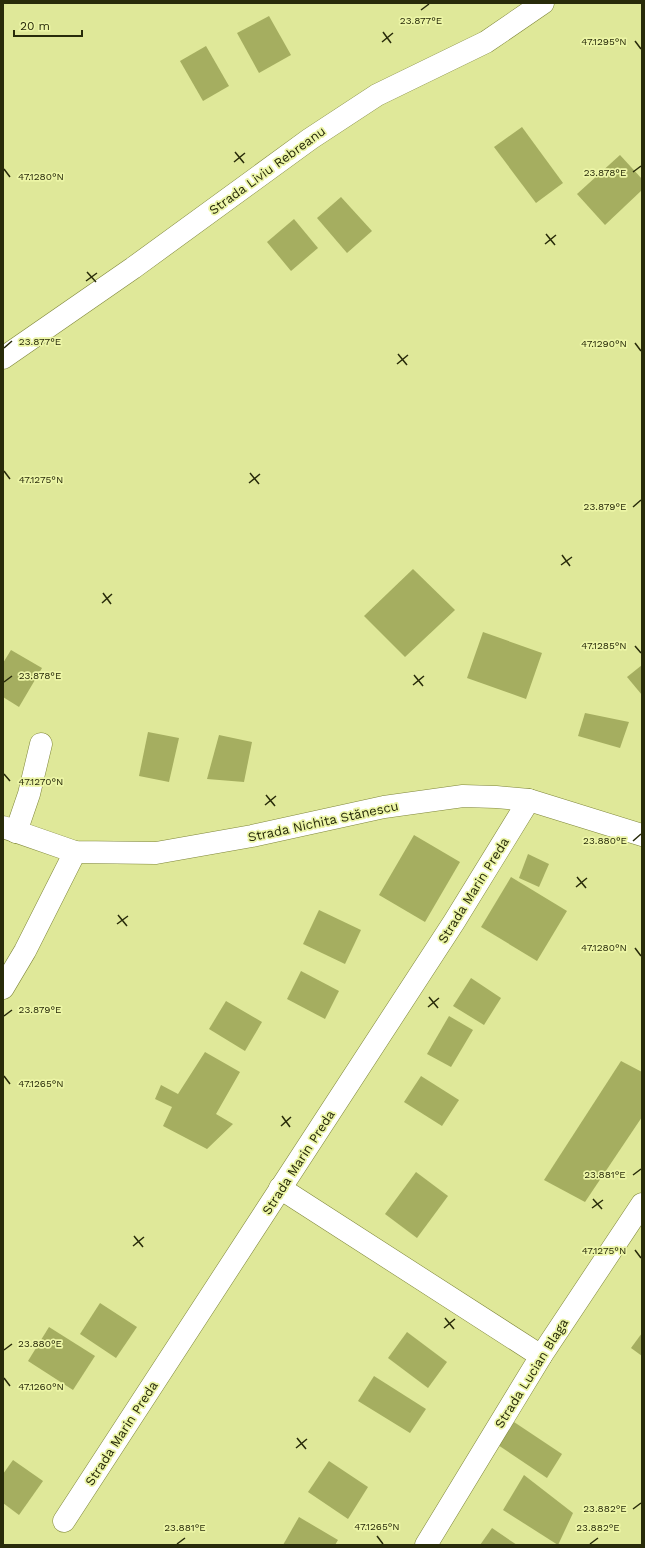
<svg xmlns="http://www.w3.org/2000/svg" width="645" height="1548" font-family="'Work Sans',sans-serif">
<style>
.building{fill:#a5ae60}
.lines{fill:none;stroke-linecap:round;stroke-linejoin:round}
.street-casing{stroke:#7f8639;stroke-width:23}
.street{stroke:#fff;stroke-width:22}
.ticks{fill:none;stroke:#282b0a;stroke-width:1.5}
.labels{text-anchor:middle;stroke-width:3.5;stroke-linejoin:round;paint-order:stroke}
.street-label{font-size:13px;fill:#282b0a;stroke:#ecf5a6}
.ticks-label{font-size:10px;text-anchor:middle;fill:#282b0a;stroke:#ecf5a6;stroke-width:3.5;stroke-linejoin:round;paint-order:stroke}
</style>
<rect width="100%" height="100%" fill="#dfe899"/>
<g class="building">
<path d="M269,16l22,39 -32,18 -22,-40z"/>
<path d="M206,46l23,40 -26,15 -23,-40z"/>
<path d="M522,127l41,56 -27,20 -42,-56z"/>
<path d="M620,155l22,24v11l-37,35 -28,-31z"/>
<path d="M341,197l31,34 -25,22 -30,-35z"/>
<path d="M294,219l24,29 -27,23 -24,-29z"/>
<path d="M413,569l42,41 -50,47 -41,-41z"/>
<path d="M483,632l59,21 -16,46 -59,-21z"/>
<path d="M11,650l31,18 -23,39 -16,-10v-34z"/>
<path d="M642,665v30l-15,-18z"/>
<path d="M585,713l44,9 -9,26 -42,-12z"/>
<path d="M148,732l31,6 -10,44 -30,-6z"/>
<path d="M219,735l33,7 -8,40 -37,-3z"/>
<path d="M414,835l46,27 -35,60 -46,-27z"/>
<path d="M528,854l21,10 -10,23 -20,-9z"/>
<path d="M511,877l56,34 -30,50 -56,-34z"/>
<path d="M319,910l42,20 -16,34 -42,-20z"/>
<path d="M301,971l38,20 -14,28 -38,-20z"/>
<path d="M471,978l30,20 -17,27 -31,-19z"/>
<path d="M226,1001l36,21 -17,29 -36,-22z"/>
<path d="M449,1016l24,14 -22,37 -24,-13z"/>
<path d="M205,1052l35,20 -24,42 17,10 -26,25 -44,-23 9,-19 -17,-8 6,-14 17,9z"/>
<path d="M621,1061l21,11v45l-57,85 -41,-22z"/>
<path d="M421,1076l38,24 -17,26 -38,-24z"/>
<path d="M416,1172l32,24 -31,42 -32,-24z"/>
<path d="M100,1303l37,24 -21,31 -36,-24z"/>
<path d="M49,1327l46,29 -22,34 -45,-29z"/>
<path d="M407,1332l40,30 -19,26 -40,-30z"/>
<path d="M642,1333v23l-11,-8z"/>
<path d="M374,1376l52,33 -16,24 -52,-32z"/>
<path d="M514,1422l48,32 -15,24 -49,-33z"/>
<path d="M13,1460l30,21 -24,34 -16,-12v-29z"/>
<path d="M329,1461l39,26 -20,32 -40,-27z"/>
<path d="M524,1475l49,38 -15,32 -55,-35z"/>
<path d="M299,1517l39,23 -3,5h-52z"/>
<path d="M492,1528l25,17h-37z"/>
</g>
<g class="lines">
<g class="street-casing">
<g id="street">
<path d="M3,358l130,-90 177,-129 67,-44 109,-53 57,-39"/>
<path d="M3,827l72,25 81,1 96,-17 132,-29 79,-11 33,1 33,3 113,35"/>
<path d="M16,832l13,-38 12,-50"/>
<path d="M3,988l22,-37 50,-99"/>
<path d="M280,1188l261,168"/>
<path d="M64,1521l390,-599 75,-122"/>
<path d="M426,1545l115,-189 101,-152"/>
</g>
</g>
<use href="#street" class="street"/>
</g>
<path class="ticks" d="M421,10l8,-6M383,32l8,11M635,41l6,8M382,42l11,-9M235,152l9,11M234,162l11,-9M4,169l6,8M633,172l8,-6M546,234l9,11M545,244l11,-9M87,272l9,10M86,281l11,-8M635,343l6,8M4,348l8,-7M398,354l9,11M397,364l11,-9M4,471l6,8M250,473l9,11M249,483l11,-9M633,507l8,-7M562,555l8,11M561,565l11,-8M103,593l8,11M102,603l10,-9M635,646l6,7M414,675l9,11M4,682l8,-6M413,685l11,-9M4,774l6,7M266,795l9,11M265,805l11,-9M633,841l8,-7M577,877l9,11M576,887l11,-9M118,915l9,11M117,924l11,-8M635,948l6,8M429,997l9,11M428,1007l11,-9M4,1016l8,-6M4,1076l6,8M282,1116l8,11M281,1126l10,-9M633,1175l8,-6M593,1199l9,10M592,1208l11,-8M134,1236l9,11M133,1246l11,-9M635,1250l6,8M445,1318l9,11M444,1328l11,-9M4,1350l8,-6M4,1378l6,8M297,1438l9,11M296,1448l11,-9M633,1509l8,-6M377,1536l6,8M177,1544l8,-6M590,1544l8,-6"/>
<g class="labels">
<g class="street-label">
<text transform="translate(267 170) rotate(-36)" y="5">Strada Liviu Rebreanu</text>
<text transform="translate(323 821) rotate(-12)" y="5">Strada Nichita Stănescu</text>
<text transform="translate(473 890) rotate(-58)" y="5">Strada Marin Preda</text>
<text transform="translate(298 1162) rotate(-57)" y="5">Strada Marin Preda</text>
<text transform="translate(531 1373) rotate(-58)" y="5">Strada Lucian Blaga</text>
<text transform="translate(121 1433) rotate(-57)" y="5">Strada Marin Preda</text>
</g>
</g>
<g class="ticks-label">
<text x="421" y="24">23.877°E</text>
<text x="604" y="45">47.1295°N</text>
<text x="605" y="176">23.878°E</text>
<text x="41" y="180">47.1280°N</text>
<text x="40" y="345">23.877°E</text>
<text x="604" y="347">47.1290°N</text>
<text x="41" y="483">47.1275°N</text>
<text x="605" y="510">23.879°E</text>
<text x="604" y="649">47.1285°N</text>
<text x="40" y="679">23.878°E</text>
<text x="41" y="785">47.1270°N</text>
<text x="605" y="844">23.880°E</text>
<text x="604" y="951">47.1280°N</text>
<text x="40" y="1013">23.879°E</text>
<text x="41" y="1087">47.1265°N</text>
<text x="605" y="1178">23.881°E</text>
<text x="604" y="1254">47.1275°N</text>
<text x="40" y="1347">23.880°E</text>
<text x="41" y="1390">47.1260°N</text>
<text x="605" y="1512">23.882°E</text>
<text x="377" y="1530">47.1265°N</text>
<text x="185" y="1531">23.881°E</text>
<text x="598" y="1531">23.882°E</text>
</g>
<rect width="645" height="1548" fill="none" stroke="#282b0a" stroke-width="8"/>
<path d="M14 30v6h68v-6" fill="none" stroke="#282b0a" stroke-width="2"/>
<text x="20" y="30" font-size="12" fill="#282b0a" stroke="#ecf5a6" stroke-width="3" paint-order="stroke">20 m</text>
</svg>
